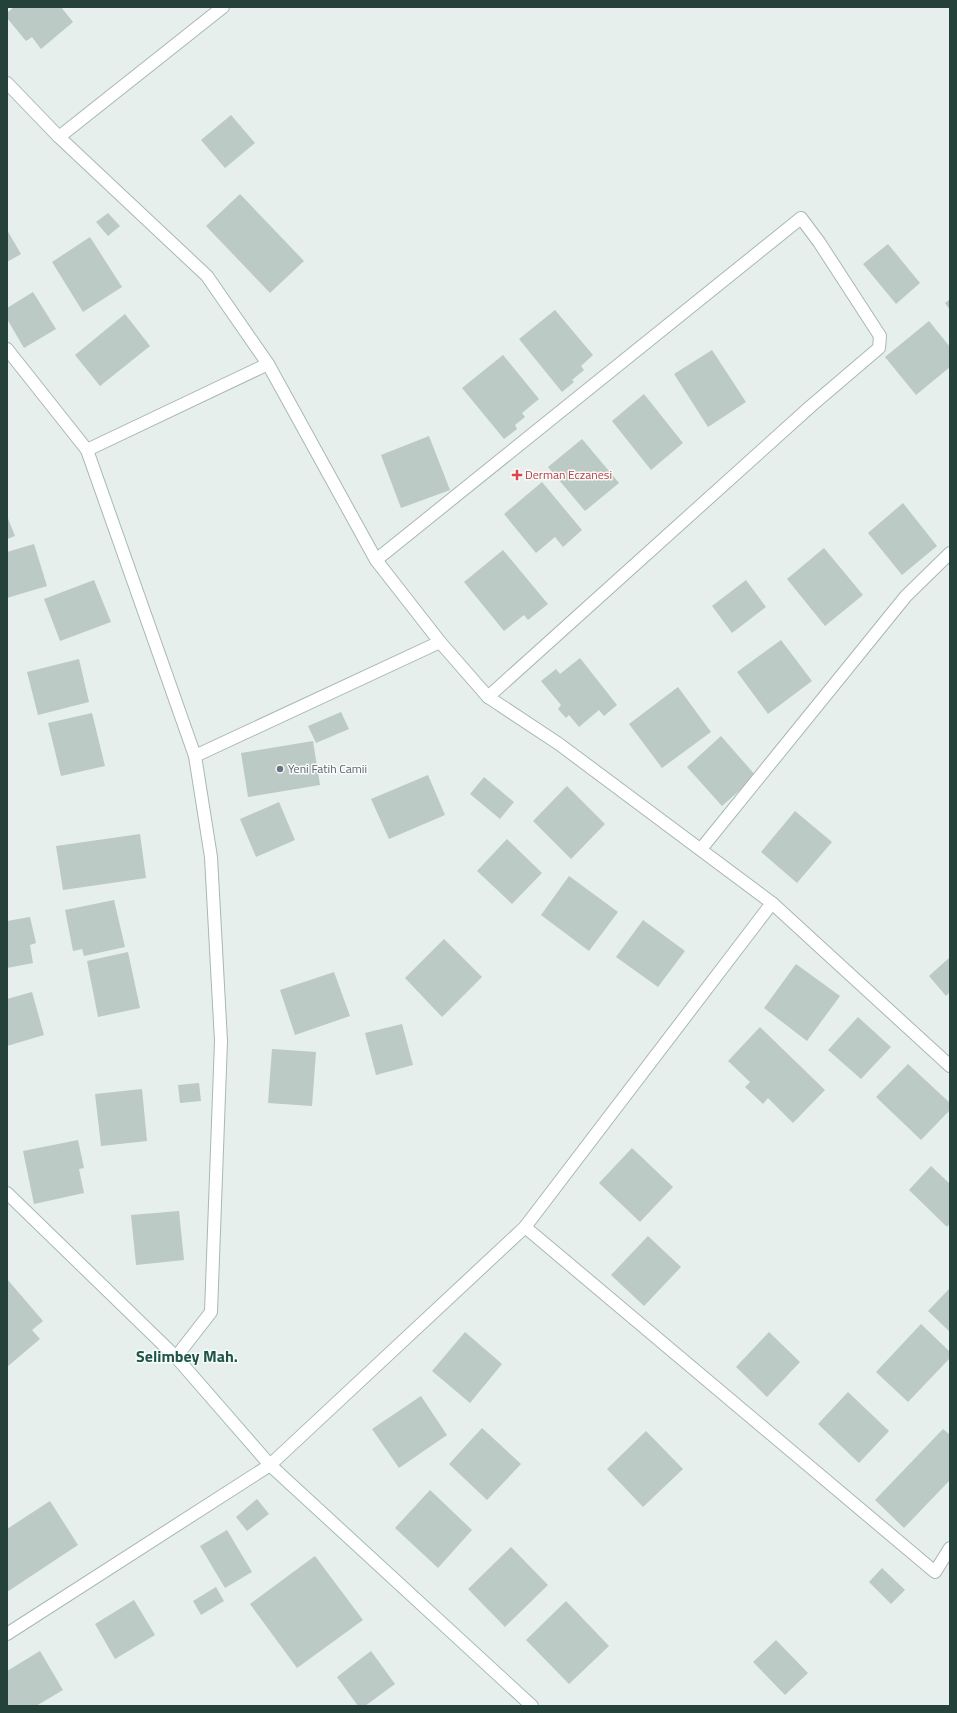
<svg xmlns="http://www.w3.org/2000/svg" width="957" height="1713" font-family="'Titillium Web',sans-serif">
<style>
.building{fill:#bbcac4}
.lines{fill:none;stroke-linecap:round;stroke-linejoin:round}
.street-casing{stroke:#a8b8b2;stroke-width:14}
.secondary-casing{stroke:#a4bbb3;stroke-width:14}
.street{stroke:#fff;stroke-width:12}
.secondary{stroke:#fff;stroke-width:12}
.health-dot{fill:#e0444e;stroke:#f7fbf9;stroke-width:1.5}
.worship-dot{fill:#6b7280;stroke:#f7fbf9;stroke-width:1.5}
.labels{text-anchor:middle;stroke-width:3;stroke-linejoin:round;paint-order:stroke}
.health-label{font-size:12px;fill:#be3a42;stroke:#f7fbf9;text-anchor:start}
.worship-label{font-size:12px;fill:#5b616d;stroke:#f7fbf9;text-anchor:start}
.district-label{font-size:16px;font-weight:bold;fill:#1f5548;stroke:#f7fbf9}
</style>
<rect width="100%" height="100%" fill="#e6efeb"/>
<g class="building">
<path d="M14,7h47l12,15 -32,27 -9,-12 -6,4 -19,-23v-5z"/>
<path d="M231,115l24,28 -30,25 -24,-28z"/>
<path d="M240,194l64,67 -34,32 -64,-67z"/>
<path d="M108,213l12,13 -12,10 -12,-14z"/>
<path d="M7,230l14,24 -14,8z"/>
<path d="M90,237l32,50 -39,25 -31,-50z"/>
<path d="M888,244l32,39 -24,21 -33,-40z"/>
<path d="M33,292l23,37 -32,19 -17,-29v-11z"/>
<path d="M950,299v11l-5,-7z"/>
<path d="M555,310l38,45 -12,11 3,4 -12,10 2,2 -12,10 -43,-53z"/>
<path d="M125,314l25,32 -50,40 -25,-31z"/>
<path d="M929,321l21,26v20l-34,28 -31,-38z"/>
<path d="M712,350l34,52 -38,25 -34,-53z"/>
<path d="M503,355l36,44 -17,14 3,4 -10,8 2,4 -13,10 -42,-51z"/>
<path d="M644,394l39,49 -32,27 -39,-49z"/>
<path d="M429,436l21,54 -49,18 -20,-53z"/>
<path d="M582,439l37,44 -34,28 -37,-44z"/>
<path d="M542,482l40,48 -19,17 -8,-10 -19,16 -32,-39z"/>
<path d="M903,503l34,43 -35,29 -34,-42z"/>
<path d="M7,516l8,20 -8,3z"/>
<path d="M34,544l13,42 -40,12v-46z"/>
<path d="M824,548l39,47 -38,31 -38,-47z"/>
<path d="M503,550l45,54 -20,16 -4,-5 -20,16 -40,-49z"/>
<path d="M94,580l17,42 -51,19 -16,-42z"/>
<path d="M746,580l20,27 -34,26 -20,-27z"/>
<path d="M781,640l31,41 -44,33 -31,-42z"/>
<path d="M580,658l37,47 -13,11 -5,-6 -20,17 -10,-12 -3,3 -8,-9 3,-4 -20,-24 15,-12 4,5z"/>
<path d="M79,659l10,43 -51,13 -11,-43z"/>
<path d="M678,687l33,45 -49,36 -33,-44z"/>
<path d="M341,712l8,17 -33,14 -8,-17z"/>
<path d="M92,713l13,53 -44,10 -13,-53z"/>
<path d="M721,736l35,40 -34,30 -35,-39z"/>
<path d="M313,741l7,44 -72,12 -7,-44z"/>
<path d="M428,775l17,40 -56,24 -18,-40z"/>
<path d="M484,777l30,25 -14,17 -30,-25z"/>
<path d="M567,786l38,38 -34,35 -38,-38z"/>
<path d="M279,802l16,38 -39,17 -16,-38z"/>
<path d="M795,811l37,31 -35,41 -36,-31z"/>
<path d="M140,834l6,44 -83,12 -7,-44z"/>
<path d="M507,839l35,34 -30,31 -35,-33z"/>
<path d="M569,876l49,36 -29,39 -48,-36z"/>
<path d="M114,900l11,47 -41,9 -2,-7 -9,2 -8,-41z"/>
<path d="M30,917l6,26 -6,2 3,18 -26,5v-47z"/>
<path d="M643,920l42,31 -27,36 -42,-30z"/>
<path d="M444,939l38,38 -40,40 -37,-39z"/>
<path d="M128,952l12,56 -42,9 -11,-56z"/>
<path d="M950,957v35l-4,4 -17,-20z"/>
<path d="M796,964l44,32 -33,45 -43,-33z"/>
<path d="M334,972l16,44 -55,19 -15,-45z"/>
<path d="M32,992l12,43 -37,11v-47z"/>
<path d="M858,1017l33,30 -30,32 -33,-29z"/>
<path d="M402,1024l11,41 -37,10 -11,-42z"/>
<path d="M760,1027l65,63 -32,33 -25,-25 -5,6 -18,-17 5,-5 -22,-21z"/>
<path d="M272,1049l44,3 -4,54 -44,-3z"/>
<path d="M908,1064l42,39v7l-29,30 -45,-43z"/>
<path d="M199,1083l2,18 -21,2 -2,-18z"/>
<path d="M142,1089l5,52 -46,5 -6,-52z"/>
<path d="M78,1140l6,28 -5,1 5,24 -50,11 -11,-53z"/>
<path d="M632,1148l41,39 -33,35 -41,-39z"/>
<path d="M931,1166l19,18v39l-3,4 -38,-37z"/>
<path d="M179,1211l5,49 -48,5 -5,-50z"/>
<path d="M648,1236l33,31 -37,39 -33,-31z"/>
<path d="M7,1279l36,42 -11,9 8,9 -33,28z"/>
<path d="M950,1288v44l-22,-21z"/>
<path d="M921,1324l29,28v6l-42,44 -32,-30z"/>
<path d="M465,1332l37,32 -32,39 -38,-32z"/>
<path d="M769,1332l31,30 -33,35 -31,-30z"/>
<path d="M848,1392l41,39 -30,32 -41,-39z"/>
<path d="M421,1396l26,39 -48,33 -27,-39z"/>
<path d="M482,1428l39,36 -34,36 -38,-36z"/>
<path d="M943,1429l7,6v45l-46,48 -29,-28z"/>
<path d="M646,1431l37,38 -40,38 -36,-38z"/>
<path d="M430,1490l42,40 -34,38 -43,-40z"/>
<path d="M257,1499l12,15 -22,17 -11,-14z"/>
<path d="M50,1501l28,44 -71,47v-63z"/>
<path d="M227,1530l25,42 -27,16 -25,-42z"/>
<path d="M511,1547l37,38 -43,42 -37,-38z"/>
<path d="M315,1556l48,64 -66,48 -47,-64z"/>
<path d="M882,1568l23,22 -14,14 -22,-22z"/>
<path d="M216,1587l8,14 -23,14 -8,-14z"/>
<path d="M134,1600l21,35 -40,24 -20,-35z"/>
<path d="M566,1601l43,45 -40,38 -43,-44z"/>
<path d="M776,1640l32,33 -23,22 -32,-33z"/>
<path d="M40,1651l23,39 -27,16h-29v-35z"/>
<path d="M371,1651l24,33 -30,22h-7l-21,-29z"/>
</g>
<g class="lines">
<g class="street-casing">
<g id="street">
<path d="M7,83l52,54 148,139 61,88 108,196 64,82 48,55 71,47 213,159 178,163"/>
<path d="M59,137l164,-130"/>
<path d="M7,349l80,101 108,306 16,101 10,184 -10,271 -35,45"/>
<path d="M87,450l181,-86"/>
<path d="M376,560l425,-342 18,24 61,94 -1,12 -68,58 -323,291"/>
<path d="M195,756l245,-114"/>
<path d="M701,849l205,-253 44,-43"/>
<path d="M525,1227l410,345 15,-24"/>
<path d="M7,1634l263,-169 255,-238 247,-324"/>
</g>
</g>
<g class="secondary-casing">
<path id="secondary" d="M7,1193l169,164 94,108 262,241"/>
</g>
<use href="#street" class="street"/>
<use href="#secondary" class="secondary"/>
</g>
<path class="health-dot" d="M515 469h4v4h4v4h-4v4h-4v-4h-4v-4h4z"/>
<circle class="worship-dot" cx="280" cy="769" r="4"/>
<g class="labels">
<g class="health-label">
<text x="525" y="479">Derman Eczanesi</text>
</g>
<g class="worship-label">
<text x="288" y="773">Yeni Fatih Camii</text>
</g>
<g class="district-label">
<text x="187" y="1362">Selimbey Mah.</text>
</g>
</g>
<rect width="957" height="1713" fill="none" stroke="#24423a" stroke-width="16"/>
</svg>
